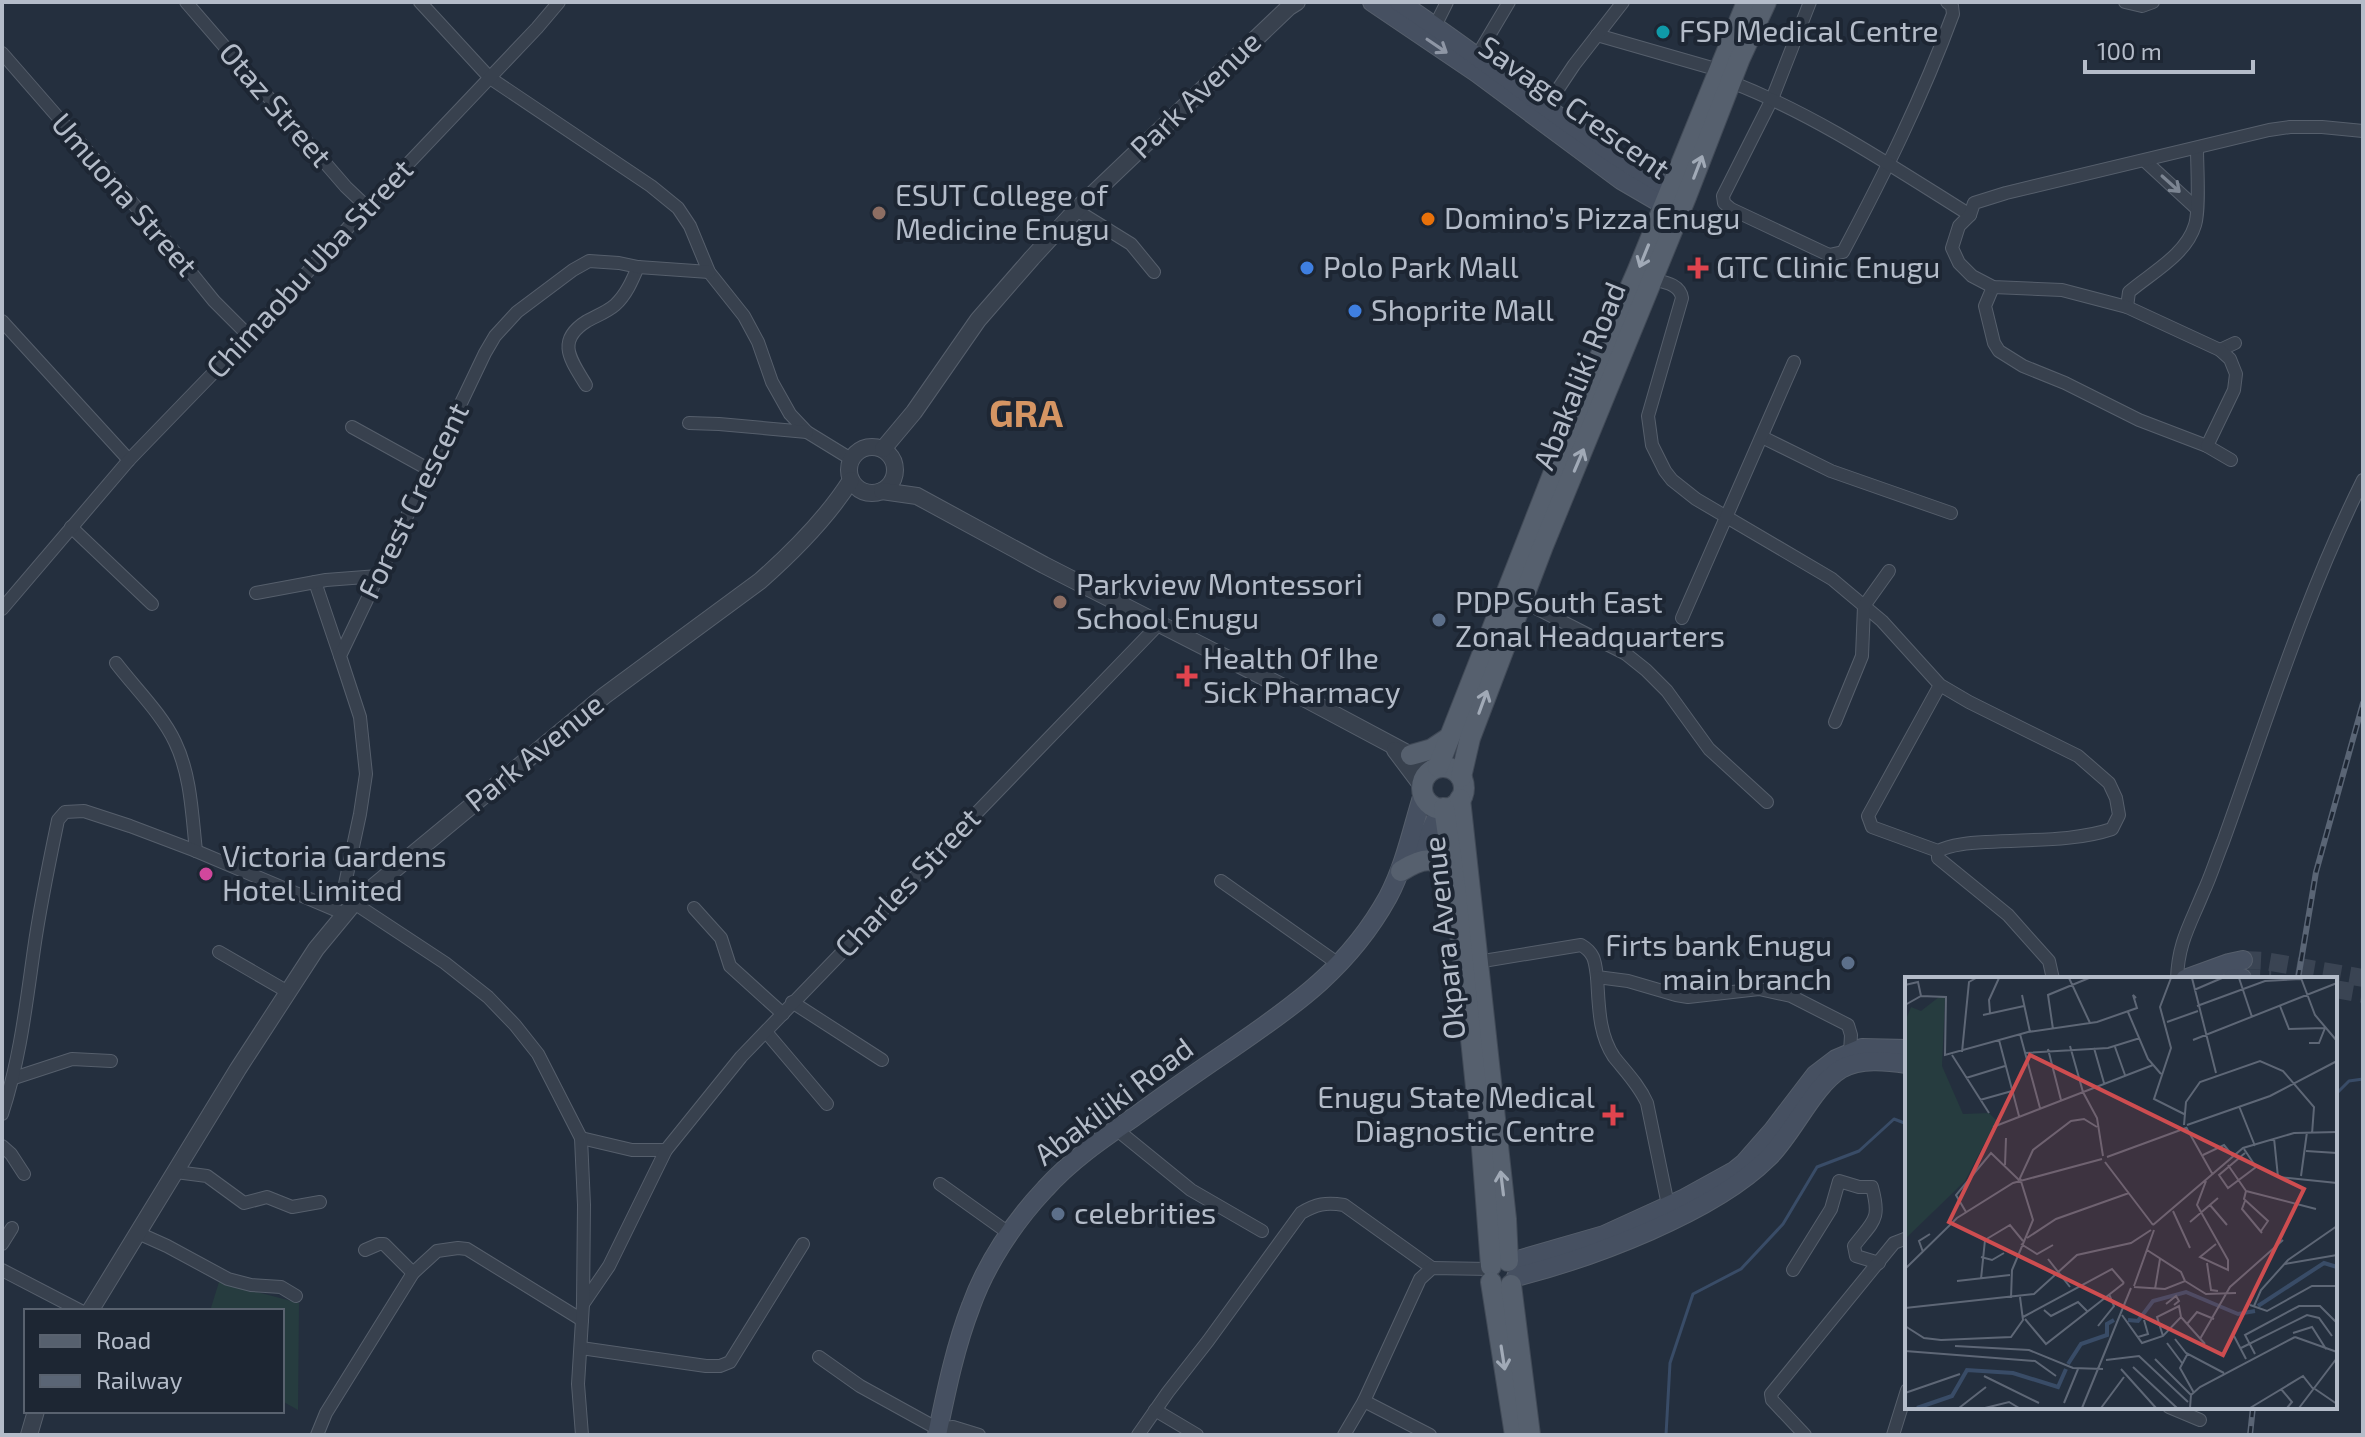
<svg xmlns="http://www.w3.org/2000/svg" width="2365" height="1437" font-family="'Exo 2',sans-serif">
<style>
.green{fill:#263c3f}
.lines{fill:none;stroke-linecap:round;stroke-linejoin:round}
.stream{stroke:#394c67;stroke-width:3}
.secondary-tunnel{stroke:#3a4453;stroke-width:18;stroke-dasharray:18 9;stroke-linecap:butt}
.minor-casing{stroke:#565f6c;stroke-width:14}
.tertiary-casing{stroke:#565f6c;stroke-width:18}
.secondary-casing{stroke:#565f6c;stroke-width:20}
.primary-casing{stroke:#414a57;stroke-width:22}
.minor{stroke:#38414e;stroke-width:12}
.tertiary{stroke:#38414e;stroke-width:16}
.secondary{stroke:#465061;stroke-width:18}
.primary{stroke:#56606e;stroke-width:20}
.rail-casing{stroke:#5a6575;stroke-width:6}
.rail{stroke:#1d2633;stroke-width:3;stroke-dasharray:9;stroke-linecap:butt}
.oneway{stroke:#8e96a5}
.oneway2{stroke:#a1aab7}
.oneway3{stroke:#7c8592}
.culture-dot{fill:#0f9aa8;stroke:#1d2633;stroke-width:3}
.education-dot{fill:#8d6e63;stroke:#1d2633;stroke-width:3}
.food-dot{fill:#e8710a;stroke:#1d2633;stroke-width:3}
.shop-dot{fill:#3f7fe0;stroke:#1d2633;stroke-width:3}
.health-dot{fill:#e0444e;stroke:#1d2633;stroke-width:3}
.service-dot{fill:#5c6f8a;stroke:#1d2633;stroke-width:3}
.hotel-dot{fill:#d1479c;stroke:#1d2633;stroke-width:3}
.labels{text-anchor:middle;stroke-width:8;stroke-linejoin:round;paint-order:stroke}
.poi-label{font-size:30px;fill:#b4bcc9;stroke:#1d2633;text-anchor:start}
.street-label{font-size:30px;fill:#b4bcc9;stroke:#1d2633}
.district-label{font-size:38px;font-weight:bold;fill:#d59563;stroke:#1d2633}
.inset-river{fill:none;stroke:#394c67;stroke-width:4}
.inset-road{fill:none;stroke:#5e6776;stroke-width:2}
.view{fill:#ce4d50;fill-opacity:0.15;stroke:#ce4d50;stroke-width:4}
.inset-edge{fill:none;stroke:#b4bcc9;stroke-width:4}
</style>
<rect width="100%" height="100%" fill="#242f3e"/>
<path class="green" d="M219,1282l80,21 -1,107 -16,-9v-90h-72z"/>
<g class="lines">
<g class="stream">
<path d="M2335,1095l14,-14 14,-2"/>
<path d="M1666,1435l4,-72 23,-69 48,-25 42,-45 34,-57 42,-16 35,-32 13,5"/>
</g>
<g class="secondary-tunnel">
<path d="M2243,960l22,1 98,17"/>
<path d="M2242,978l29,1"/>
<path d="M2335,989l28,5"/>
</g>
<g class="minor-casing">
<g id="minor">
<path d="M186,2l160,185 21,20"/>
<path d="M420,2l70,76 161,108 27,22 12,18 19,46 35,44 14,26 14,40 18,32 17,18 44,27"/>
<path d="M1810,2l-38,97 -49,97 1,7 7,6 98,46 14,-3c42,-79 79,-154 110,-238l-1,-8 -5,-4"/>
<path d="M2125,2l17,4 11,-4"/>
<path d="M1435,26l12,-24"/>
<path d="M1597,35l122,35"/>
<path d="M2,53l162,186 50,62 35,35"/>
<path d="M1477,56l32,-54"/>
<path d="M1731,82c85,33 162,85 239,133"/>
<path d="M1546,107l28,-42 49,-63"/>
<path d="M2145,161l51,47"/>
<path d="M1076,210l55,34 23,28"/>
<path d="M1652,279c12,3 28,5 30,19l-34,118 4,29 13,26 7,9 24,19 136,80 50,42 58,64 29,17 109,54 31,27 7,15 3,17 -7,14c-39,13 -84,10 -125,13 -16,1 -35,2 -49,9l-66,-24 -4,-11 72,-131"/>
<path d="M1993,287l-8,19 9,37 5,8 24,15 42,17 74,37 68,26 24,14"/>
<path d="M2127,307l2,-15c22,-19 57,-37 66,-67 5,-16 2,-58 2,-77"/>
<path d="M2,321l127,139"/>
<path d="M2220,350l15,-7"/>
<path d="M586,385c-15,-25 -31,-44 1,-64 9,-5 20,-9 28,-16 11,-10 17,-24 23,-38"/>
<path d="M689,423l30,1 88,8"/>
<path d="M352,427l76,42"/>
<path d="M1762,437l69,34 120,42"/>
<path d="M2207,446l27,-56 2,-16 -6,-15 -10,-9 -93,-43 -65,-17 -69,-3 -21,-11 -13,-13 -7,-15 7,-22 11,-11 4,-12 32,-10 263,-63 21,-3h32l41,4"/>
<path d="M71,527l81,77"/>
<path d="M315,582l25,74"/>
<path d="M256,593l70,-13 52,-4"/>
<path d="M1522,601l104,53 20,16 21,21 42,58 58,53"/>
<path d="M2,609l127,-149 120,-124 118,-129 170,-179 22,-26"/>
<path d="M1682,618l112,-256"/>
<path d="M116,663c19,25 46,51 59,79 16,33 17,73 21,109"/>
<path d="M1835,722l27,-66 2,-50 25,-35"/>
<path d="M1938,851v7l70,57 41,46 4,18"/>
<path d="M1221,881l119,84"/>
<path d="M694,908l27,30 9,28 53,48"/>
<path d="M219,952l69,40"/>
<path d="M1477,962l104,-17c14,8 14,17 16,32l31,4 48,14 12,2 71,-8 32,7 57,29 3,10 -1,17"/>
<path d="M1597,977c2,27 1,56 17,80 12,15 25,28 33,46l21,102"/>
<path d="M2177,979c1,-36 13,-54 26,-86 8,-17 13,-34 20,-51 44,-122 82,-246 140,-362"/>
<path d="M792,1002l90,58"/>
<path d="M766,1032l61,72"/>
<path d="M14,1078l58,-19 39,2"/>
<path d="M2,1114c18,-54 24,-109 32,-165 6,-43 15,-86 24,-129l7,-8 19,-1 46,15 66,25 149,63"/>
<path d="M1116,1129l75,61 71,41"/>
<path d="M581,1138l51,12h34"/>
<path d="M2,1146l9,8 13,20"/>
<path d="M176,1172l31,4 37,27 23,-6 25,10 28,-5"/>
<path d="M940,1184l70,50"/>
<path d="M138,1233l29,13 61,33 23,6 30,2 15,9"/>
<path d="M2,1244l10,-16"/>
<path d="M365,1250l14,-6h5l29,29"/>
<path d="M2,1270l79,41"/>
<path d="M1793,1270l38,-61 8,-28 20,6h13c9,33 2,33 -18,59l2,10 23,7"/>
<path d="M583,1304l26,-38 57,-116 75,-93 418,-433"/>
<path d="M581,1348l125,18h14l10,-4 73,-118"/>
<path d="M819,1357l41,29 78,43 15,-2 26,8"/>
<path d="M1364,1401l66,34"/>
<path d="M2169,1407l31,13"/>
<path d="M1155,1410l42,25"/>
<path d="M317,1435l9,-22 87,-140 24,-22 21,-3 9,1 115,71"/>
<path d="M582,1435l-4,-51 5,-80 1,-99 -3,-67 -43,-84 -23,-29 -27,-28 -43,-34 -91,-60 -8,-11 -1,-8 15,-70 6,-40 -6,-57 -20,-61 145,-303 10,-17 22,-24 56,-42 16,-9 30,2 19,4 71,5"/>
<path d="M1138,1435l30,-43 40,-51 93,-128c15,-9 25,-11 43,-8l88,63"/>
<path d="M1344,1435l20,-34 56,-122 12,-11 57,1"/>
<path d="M1805,1435l-33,-35 -1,-6 123,-151 13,-5"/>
<path d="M1893,1435l14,-45"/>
</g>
</g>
<g class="tertiary-casing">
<g id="tertiary">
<circle cx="872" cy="470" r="23"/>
<path d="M883,449l31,-37 64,-92 54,-62 44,-48 213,-203 8,-5"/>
<path d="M882,491l35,5 127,69 243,124 148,79"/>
<path d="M1395,750l27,36"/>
<path d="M90,1311l148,-242 78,-120 38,-46 250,-207 156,-115c34,-30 67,-63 91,-101"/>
<path d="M29,1435l7,-24"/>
</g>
</g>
<g class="secondary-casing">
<g id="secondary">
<path d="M1372,2l105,71 144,107 55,32"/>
<path d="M1399,2c96,63 183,140 285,194"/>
<path d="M1404,863l24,-27 13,-28"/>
<path d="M2185,979l44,-16 14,-3"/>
<path d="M2232,979l10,-1"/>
<path d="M1511,1262l93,-27 81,-37 49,-27 10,-8 29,-33 42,-55 21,-16 26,-11 45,1"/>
<path d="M1516,1277c75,-19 197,-64 252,-119 25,-24 45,-72 73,-89 19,-11 46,-8 66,-5"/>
<path d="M937,1435c9,-43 18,-88 34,-129 15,-42 43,-84 74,-117 26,-29 57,-50 89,-72 33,-24 66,-47 100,-70 63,-43 116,-81 154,-150 17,-32 24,-68 35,-103"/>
</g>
</g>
<g class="primary-casing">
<g id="primary">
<path d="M1411,755l21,-6 15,-10"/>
<circle cx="1443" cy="788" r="21"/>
<path d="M1438,767l154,-392 45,-103 110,-270"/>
<path d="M1461,777l9,-39 73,-192 143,-349 54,-139 26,-56"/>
<path d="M1460,799l46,420 2,42"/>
<path d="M1444,808l10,68 27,259 10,131"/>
<path d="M1401,871c23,-14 34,-16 53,5"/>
<path d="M1491,1282l24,153"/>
<path d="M1511,1285l19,150"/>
</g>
</g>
<use href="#minor" class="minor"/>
<use href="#tertiary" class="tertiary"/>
<use href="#secondary" class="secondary"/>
<use href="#primary" class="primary"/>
<g class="rail-casing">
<g id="rail">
<path d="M2298,979l18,-107 47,-169"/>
<path d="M2250,1435l3,-28"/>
</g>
</g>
<use href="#rail" class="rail"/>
</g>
<defs><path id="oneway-shaft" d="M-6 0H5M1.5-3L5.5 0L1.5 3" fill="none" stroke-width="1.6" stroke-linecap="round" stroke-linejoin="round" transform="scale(2)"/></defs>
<use class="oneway" href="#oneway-shaft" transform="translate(1437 46) rotate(34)"/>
<g class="oneway2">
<use href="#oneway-shaft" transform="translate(1698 167) rotate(-69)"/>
<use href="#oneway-shaft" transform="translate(1644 256) rotate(112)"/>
<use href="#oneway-shaft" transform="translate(1579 460) rotate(-67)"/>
<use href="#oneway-shaft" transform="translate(1483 702) rotate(-70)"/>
<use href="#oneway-shaft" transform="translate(1502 1183) rotate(-97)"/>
<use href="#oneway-shaft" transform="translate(1503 1358) rotate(81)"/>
</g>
<use class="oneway3" href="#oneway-shaft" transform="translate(2171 184) rotate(42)"/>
<circle class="culture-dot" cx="1663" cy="32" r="8"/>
<g class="education-dot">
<circle cx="879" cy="213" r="8"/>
<circle cx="1060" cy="602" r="8"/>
</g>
<circle class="food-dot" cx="1428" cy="219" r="8"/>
<g class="shop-dot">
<circle cx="1307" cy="268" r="8"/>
<circle cx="1355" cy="311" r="8"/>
</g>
<g class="health-dot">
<path d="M1694 256h8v8h8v8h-8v8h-8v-8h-8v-8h8z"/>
<path d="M1183 664h8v8h8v8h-8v8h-8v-8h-8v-8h8z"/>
<path d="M1609 1103h8v8h8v8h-8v8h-8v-8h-8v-8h8z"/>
</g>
<g class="service-dot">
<circle cx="1439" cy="620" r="8"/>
<circle cx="1848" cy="963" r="8"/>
<circle cx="1058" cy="1214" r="8"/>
</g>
<circle class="hotel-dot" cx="206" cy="874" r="8"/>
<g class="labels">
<g class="poi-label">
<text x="1679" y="42">FSP Medical Centre</text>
<text x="895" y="206">ESUT College of<tspan x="895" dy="34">Medicine Enugu</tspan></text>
<text x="1444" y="229">Domino’s Pizza Enugu</text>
<text x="1323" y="278">Polo Park Mall</text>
<text x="1716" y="278">GTC Clinic Enugu</text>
<text x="1371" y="321">Shoprite Mall</text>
<text x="1076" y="595">Parkview Montessori<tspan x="1076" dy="34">School Enugu</tspan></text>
<text x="1455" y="613">PDP South East<tspan x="1455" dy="34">Zonal Headquarters</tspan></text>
<text x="1203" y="669">Health Of Ihe<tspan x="1203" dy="34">Sick Pharmacy</tspan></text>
<text x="222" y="867">Victoria Gardens<tspan x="222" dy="34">Hotel Limited</tspan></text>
<text x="1832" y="956" text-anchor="end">Firts bank Enugu<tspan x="1832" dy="34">main branch</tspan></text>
<text x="1595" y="1108" text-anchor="end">Enugu State Medical<tspan x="1595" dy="34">Diagnostic Centre</tspan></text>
<text x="1074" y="1224">celebrities</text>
</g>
<g class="street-label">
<text transform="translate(1196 95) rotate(-44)" y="10">Park Avenue</text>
<text transform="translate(275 105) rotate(49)" y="10">Otaz Street</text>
<text transform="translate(1574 108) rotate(35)" y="10">Savage Crescent</text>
<text transform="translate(124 195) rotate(49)" y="10">Umuona Street</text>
<text transform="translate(310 269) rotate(-47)" y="10">Chimaobu Uba Street</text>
<text transform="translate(1580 376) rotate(-68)" y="10">Abakaliki Road</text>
<text transform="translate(414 501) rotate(-64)" y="10">Forest Crescent</text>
<text transform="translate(535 753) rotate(-39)" y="10">Park Avenue</text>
<text transform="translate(908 883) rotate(-46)" y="10">Charles Street</text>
<text transform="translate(1445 938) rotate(-96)" y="10">Okpara Avenue</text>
<text transform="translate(1114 1102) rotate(-37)" y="10">Abakiliki Road</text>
</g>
<g class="district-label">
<text x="1026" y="427">GRA</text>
</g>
</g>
<g transform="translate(1905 977)">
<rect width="432" height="432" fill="#242f3e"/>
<path d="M34,20h6l-3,69 21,48 26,-1 11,11 -7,3 -28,54 -60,58v-217l6,-15 10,4z" fill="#263c3f"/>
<path class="inset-river" d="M353,329l66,-43 13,4M223,343l10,1 15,-20 33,-9 52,22 17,-3M163,387l13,-20 26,-9v-11l7,-4M12,431l35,-12 15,-26 46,3 45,14 8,-18"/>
<path class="inset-road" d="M164,1l21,45M266,1l-11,29 11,41 -17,51 30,15M287,1l24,95M334,1l13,39M396,1l14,37 22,26M0,8l13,-3 3,14M289,13l28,-12M117,18l8,37M0,28l16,-9 25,1 -1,58 83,-23 69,-10 40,-14 -4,-13 3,3M292,29l68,-25 36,-2M375,29l9,23 36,-1M223,35l20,47 13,15M85,36l-1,-13 10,-22M78,38l41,-9M262,45l31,-11M148,52l-5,-34 41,-17M115,57l20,74M94,63l20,76M288,63l144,-57M404,66h10l6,-15M165,69l13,46 14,26 6,38M210,70l10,28M189,71l10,35M143,72l13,51M57,75l7,-70 7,-4M120,76l83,-5 32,-10M47,78l37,58M61,101l39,-12M75,123l32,-9M334,129l16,40M279,148l2,-23 14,-20 60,-21 23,10 31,36 -2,27M282,148l83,-29 67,-35M88,150l160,-62M281,150l27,48M369,161l4,39 59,6M339,172l12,18 -28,21 -9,-13 26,-22M401,174l31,2M298,178l21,-10 9,11M202,180l79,-29M200,185l48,63M100,188l1,-27M323,188l18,26M396,199l6,-44M301,204l-9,24 31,55v10l-28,-13 16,-13M341,214l70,18M341,214l-2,8 24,22 -7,10M340,224l-3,8 20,24M305,228l17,20M268,234l17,37M61,235l-10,-17 35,-42 28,27M285,245l28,-24M248,248l90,-77 51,-15 43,-1M122,261l29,-19 73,-26M116,267l16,10 16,-9M242,273l34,22 4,9M18,275l-4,-11 11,-7M76,280l11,3 12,-7M143,282l22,28M302,286l4,27 7,1M380,287l52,-9M0,292l52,-51 56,-35 89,-24M76,302l4,-39 25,-15 13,16M52,304l53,-6M229,309l20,-56M229,310l31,2 20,-8 21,13 30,-1M250,312l5,-30M106,321l1,-28 21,-50 -13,-42 13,-28 38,-29 13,-2 13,8M261,327l10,-8 3,5 -5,4M345,328l17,6 45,-25h25M349,329l7,-16 27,-30 49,-34M0,331l129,-14 43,-39 54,-12 20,-13M139,333l7,6 27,-14 10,10M217,338l20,28 21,-7 18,-19 24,27M118,340l89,-48 12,14M120,342l21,25 78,-61M282,347l10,-12 17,7M0,349l19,12 17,2 70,-3 12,-17 -3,-23M193,349l16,-20 -5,-12M388,356l19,-6 14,22M258,359l-6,-19 22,-11 2,11M329,359l12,23M233,360l10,-3 -4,-14M390,360l42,15M270,362l11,14 38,20M295,362l30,-52 53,-47M262,366l15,20M50,369l74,4 44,18 30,1M336,371l66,-33 12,3 13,18M0,374l130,10 21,15M283,376l-8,15 14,25M350,377l-10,-19 54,-29h21l17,17M250,382l36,36M201,383l33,-4 49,46M228,390l44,41M216,392l35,39M79,399l55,27M376,412l11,13 -5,6M410,412l22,15M0,416l55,-19M159,426l14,-34M54,431l27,-21M80,431l24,-6 10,6M177,431l49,-120M196,431l23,-31M285,431l1,-13 9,-8 95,-50M345,431l53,-32 11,14M394,431l38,-50"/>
<path class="view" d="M125,78l274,134 -81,166 -274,-133z"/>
<rect width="432" height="432" class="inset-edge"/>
</g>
<rect width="2365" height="1437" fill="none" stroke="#b4bcc9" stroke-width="8"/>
<rect x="24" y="1309" width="260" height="104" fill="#1d2633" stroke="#59626f" stroke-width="2"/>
<rect x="40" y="1335" width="40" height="12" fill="#56606e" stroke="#59626f" stroke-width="2"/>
<text x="96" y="1349" font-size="24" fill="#b4bcc9">Road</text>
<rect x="40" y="1375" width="40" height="12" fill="#5a6575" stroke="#59626f" stroke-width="2"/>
<text x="96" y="1389" font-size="24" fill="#b4bcc9">Railway</text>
<path d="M2085 60v12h168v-12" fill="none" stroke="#b4bcc9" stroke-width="4"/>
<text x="2097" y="60" font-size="24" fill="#b4bcc9" stroke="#1d2633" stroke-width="6" paint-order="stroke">100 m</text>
</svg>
